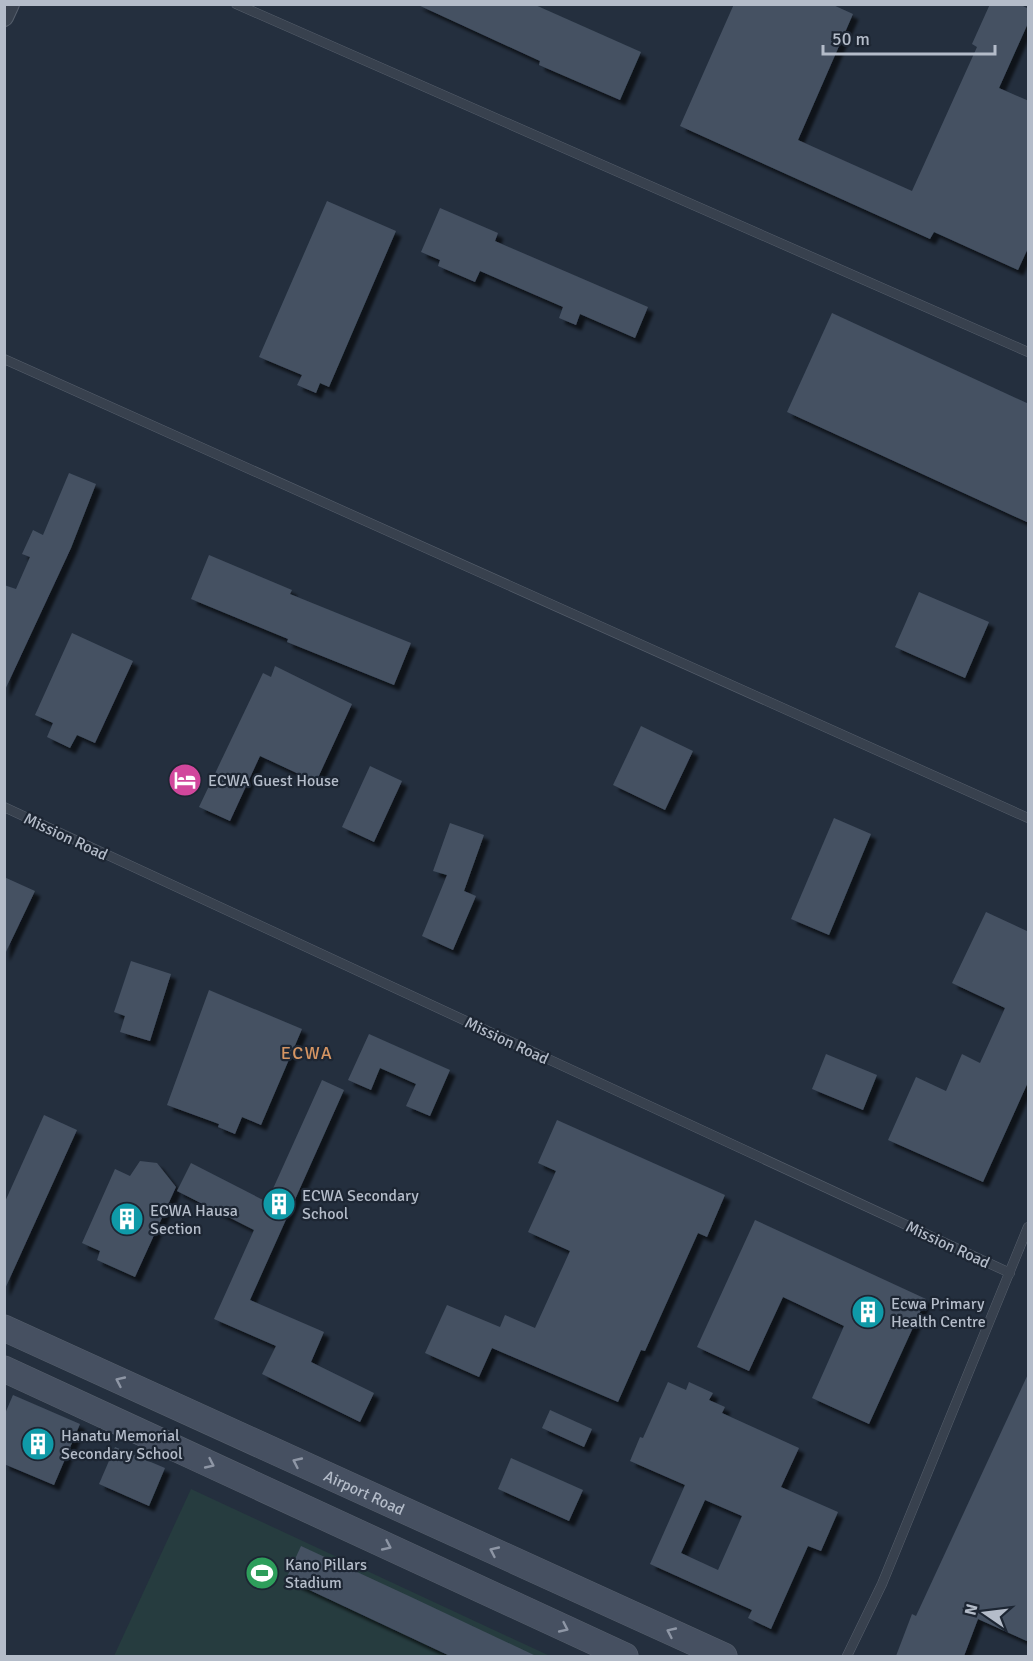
<svg xmlns="http://www.w3.org/2000/svg" width="1033" height="1661" font-family="Signika,sans-serif">
<style>
.green{fill:#263c3f}
.building{fill:#455162;fill-rule:evenodd;filter:url(#shadow)}
.lines{fill:none;stroke-linecap:round;stroke-linejoin:round}
.service-casing{stroke:#565f6c;stroke-width:10}
.minor-casing{stroke:#565f6c;stroke-width:20}
.secondary-casing{stroke:#565f6c;stroke-width:27}
.service{stroke:#38414e;stroke-width:9}
.minor{stroke:#38414e;stroke-width:18}
.secondary{stroke:#465061;stroke-width:26}
.oneway{stroke:#8e96a5}
.labels{text-anchor:middle;stroke-width:4.5;stroke-linejoin:round;paint-order:stroke}
.poi-label{font-size:16px;fill:#b4bcc9;stroke:#1d2633;text-anchor:start}
.street-label{font-size:16px;fill:#b4bcc9;stroke:#1d2633}
.neighbourhood-label{font-size:18px;letter-spacing:1.5px;fill:#d59563;stroke:#1d2633}
</style>
<defs>
<filter id="shadow"><feDropShadow dx="5.5" dy="5.5" stdDeviation="1.5" flood-color="#0009"/></filter>
</defs>
<rect width="100%" height="100%" fill="#242f3e"/>
<path class="green" d="M191,1489l359,167h-436z"/>
<g class="building">
<path d="M416,4h117l108,48 -21,48 -81,-35 1,-4z"/>
<path d="M734,4h97l22,10 -55,126 114,51 65,-144 -5,-3 18,-40h29l10,5v12l-30,67 30,13v145l-11,24 -84,-38 -4,7 -250,-113z"/>
<path d="M327,201l69,30 -67,156 -9,-4 -4,10 -19,-8 5,-10 -43,-18z"/>
<path d="M440,208l58,25 -3,8 153,66 -13,31 -55,-24 -4,11 -17,-7 4,-11 -83,-36 -5,11 -37,-16 2,-6 -19,-8z"/>
<path d="M832,313l197,91v119l-242,-111z"/>
<path d="M69,473l27,11 -25,64 -67,144v-107l12,4 14,-32 -8,-3 11,-24 10,5z"/>
<path d="M209,555l83,35 -2,4 121,49 -17,42 -107,-43 1,-3 -97,-40z"/>
<path d="M919,592l70,30 -24,56 -70,-31z"/>
<path d="M72,633l61,28 -38,82 -18,-8 -7,13 -23,-11 6,-14 -18,-8z"/>
<path d="M275,666l77,38 -36,78 -56,-26 -30,65 -31,-14 64,-134 8,4z"/>
<path d="M641,726l52,25 -28,59 -52,-25z"/>
<path d="M370,766l32,15 -28,61 -32,-15z"/>
<path d="M834,818l37,16 -42,101 -38,-16z"/>
<path d="M450,823l34,12 -20,56 12,5 -23,54 -31,-14 25,-61 -14,-4z"/>
<path d="M4,877l31,14 -31,65z"/>
<path d="M986,912l43,20v148l-46,102 -95,-42 28,-63 30,14 16,-37 18,9 25,-55 -53,-25z"/>
<path d="M131,961l40,13 -21,67 -30,-9 5,-16 -11,-4z"/>
<path d="M209,990l93,39 -41,96 -19,-8 -7,17 -17,-7 1,-3 -52,-19z"/>
<path d="M369,1034l81,36 -20,46 -24,-10 10,-22 -36,-16 -9,22 -23,-10z"/>
<path d="M826,1054l51,21 -14,35 -51,-21z"/>
<path d="M322,1080l22,10 -94,210 74,32 -13,30 63,31 -14,29 -98,-48 14,-28 -62,-27 40,-89 -77,-39 14,-28 76,39z"/>
<path d="M44,1115l33,15 -73,161v-87z"/>
<path d="M557,1120l168,75 -18,42 -9,-4 -53,118 -4,-1 -23,52 -126,-54 -13,29 -54,-24 22,-48 53,22 5,-12 30,13 35,-77 -42,-19 28,-61 -18,-8z"/>
<path d="M140,1161l17,2 19,24 -41,90 -38,-17 3,-9 -18,-8 33,-74 15,7z"/>
<path d="M755,1220l171,79 -57,125 -57,-26 32,-72 -61,-29 -34,74 -52,-24z"/>
<path d="M1029,1372v270l-51,-23 -14,37h-68l16,-42 4,2z"/>
<path d="M668,1382l18,8 3,-8 24,11 -4,7 16,7 -3,6 77,35 -18,39 57,25 -17,39 -13,-5 -37,83 -23,-11 4,-8 -102,-46 35,-79 -55,-24 10,-24 3,1zM705,1500l37,16 -24,54 -37,-17z"/>
<path d="M13,1395l67,29 -26,61 -50,-21v-48z"/>
<path d="M550,1410l42,19 -8,18 -42,-19z"/>
<path d="M115,1447l50,21 -16,38 -50,-22z"/>
<path d="M511,1458l72,32 -14,31 -71,-32z"/>
<path d="M301,1546l110,51 125,59h-86l-164,-77z"/>
</g>
<g class="lines">
<g class="service-casing">
<g id="service">
<path d="M236,4l792,348"/>
<path d="M4,359l1024,459"/>
<path d="M4,807l1006,466"/>
<path d="M847,1656l35,-72 146,-357"/>
</g>
</g>
<g class="minor-casing">
<path id="minor" d="M4,17l6,-13"/>
</g>
<g class="secondary-casing">
<g id="secondary">
<path id="s1" d="M4,1328l720,328"/>
<path d="M4,1369l621,287"/>
</g>
</g>
<use href="#service" class="service"/>
<use href="#minor" class="minor"/>
<use href="#secondary" class="secondary"/>
</g>
<defs><path id="oneway-chevron" d="M-2-3.5L2.5 0L-2 3.5" fill="none" stroke-width="1.6" stroke-linecap="round" stroke-linejoin="round" transform="scale(1.5)"/></defs>
<g class="oneway">
<use href="#oneway-chevron" transform="translate(120 1381) rotate(-155)"/>
<use href="#oneway-chevron" transform="translate(297 1462) rotate(-155)"/>
<use href="#oneway-chevron" transform="translate(210 1464) rotate(25)"/>
<use href="#oneway-chevron" transform="translate(387 1546) rotate(25)"/>
<use href="#oneway-chevron" transform="translate(494 1551) rotate(-155)"/>
<use href="#oneway-chevron" transform="translate(564 1628) rotate(25)"/>
<use href="#oneway-chevron" transform="translate(671 1632) rotate(-155)"/>
</g>
<defs>
<g id="hotel-disc" transform="scale(1.725)"><circle r="9.5" fill="#d1479c" stroke="#1d2633"/><path d="M-6-4.5h1.5V1H6V5H4.5V3h-9V5H-6ZM-4 0a1.8 1.8 0 1 1 3.6 0ZM.5 0V-2.5h3Q6-2.5 6 0Z" fill="#fff"/></g>
<g id="building-disc" transform="scale(1.725)"><circle r="9.5" fill="#0f9aa8" stroke="#1d2633"/><path d="M-4-6H4V6H1V3H-1V6H-4ZM-2.5-4.3h1.7v1.8h-1.7ZM.8-4.3h1.7v1.8H.8ZM-2.5-1h1.7V.8h-1.7ZM.8-1h1.7V.8H.8Z" fill="#fff"/></g>
<g id="stadium-disc" transform="scale(1.725)"><circle r="9.5" fill="#2e9e5b" stroke="#1d2633"/><path d="M0-5a6.5 5 0 1 0 0 10a6.5 5 0 1 0 0-10ZM-3.5-1.8h7v3.6h-7Z" fill="#fff"/></g>
</defs>
<g fill-rule="evenodd">
<use href="#hotel-disc" x="185" y="780"/>
<use href="#building-disc" x="279" y="1204"/>
<use href="#building-disc" x="127" y="1219"/>
<use href="#building-disc" x="868" y="1312"/>
<use href="#building-disc" x="38" y="1444"/>
<use href="#stadium-disc" x="262" y="1573"/>
</g>
<g class="labels">
<g class="poi-label">
<text x="208" y="786">ECWA Guest House</text>
<text x="302" y="1201">ECWA Secondary<tspan x="302" dy="18">School</tspan></text>
<text x="150" y="1216">ECWA Hausa<tspan x="150" dy="18">Section</tspan></text>
<text x="891" y="1309">Ecwa Primary<tspan x="891" dy="18">Health Centre</tspan></text>
<text x="61" y="1441">Hanatu Memorial<tspan x="61" dy="18">Secondary School</tspan></text>
<text x="285" y="1570">Kano Pillars<tspan x="285" dy="18">Stadium</tspan></text>
</g>
<g class="street-label">
<text transform="translate(66 836) rotate(25)" y="6">Mission Road</text>
<text transform="translate(507 1040) rotate(25)" y="6">Mission Road</text>
<text transform="translate(948 1244) rotate(25)" y="6">Mission Road</text>
<text dy="6" stroke="none"><textPath href="#s1" startOffset="396">Airport Road</textPath></text>
</g>
<g class="neighbourhood-label">
<text x="307" y="1059">ECWA</text>
</g>
</g>
<rect width="1033" height="1661" fill="none" stroke="#b4bcc9" stroke-width="12"/>
<g transform="translate(985 1613) rotate(284)" stroke="#1d2633" stroke-width="4.5" paint-order="stroke">
<path d="M0-4.5L10 22L0 15L-10 22Z" fill="#b4bcc9"/>
<text y="-9" font-size="16" font-weight="bold" text-anchor="middle" fill="#b4bcc9">N</text>
</g>
<path d="M823 45v9h172v-9" fill="none" stroke="#b4bcc9" stroke-width="3"/>
<text x="832" y="45" font-size="18" fill="#b4bcc9" stroke="#1d2633" stroke-width="4.5" paint-order="stroke">50 m</text>
</svg>
